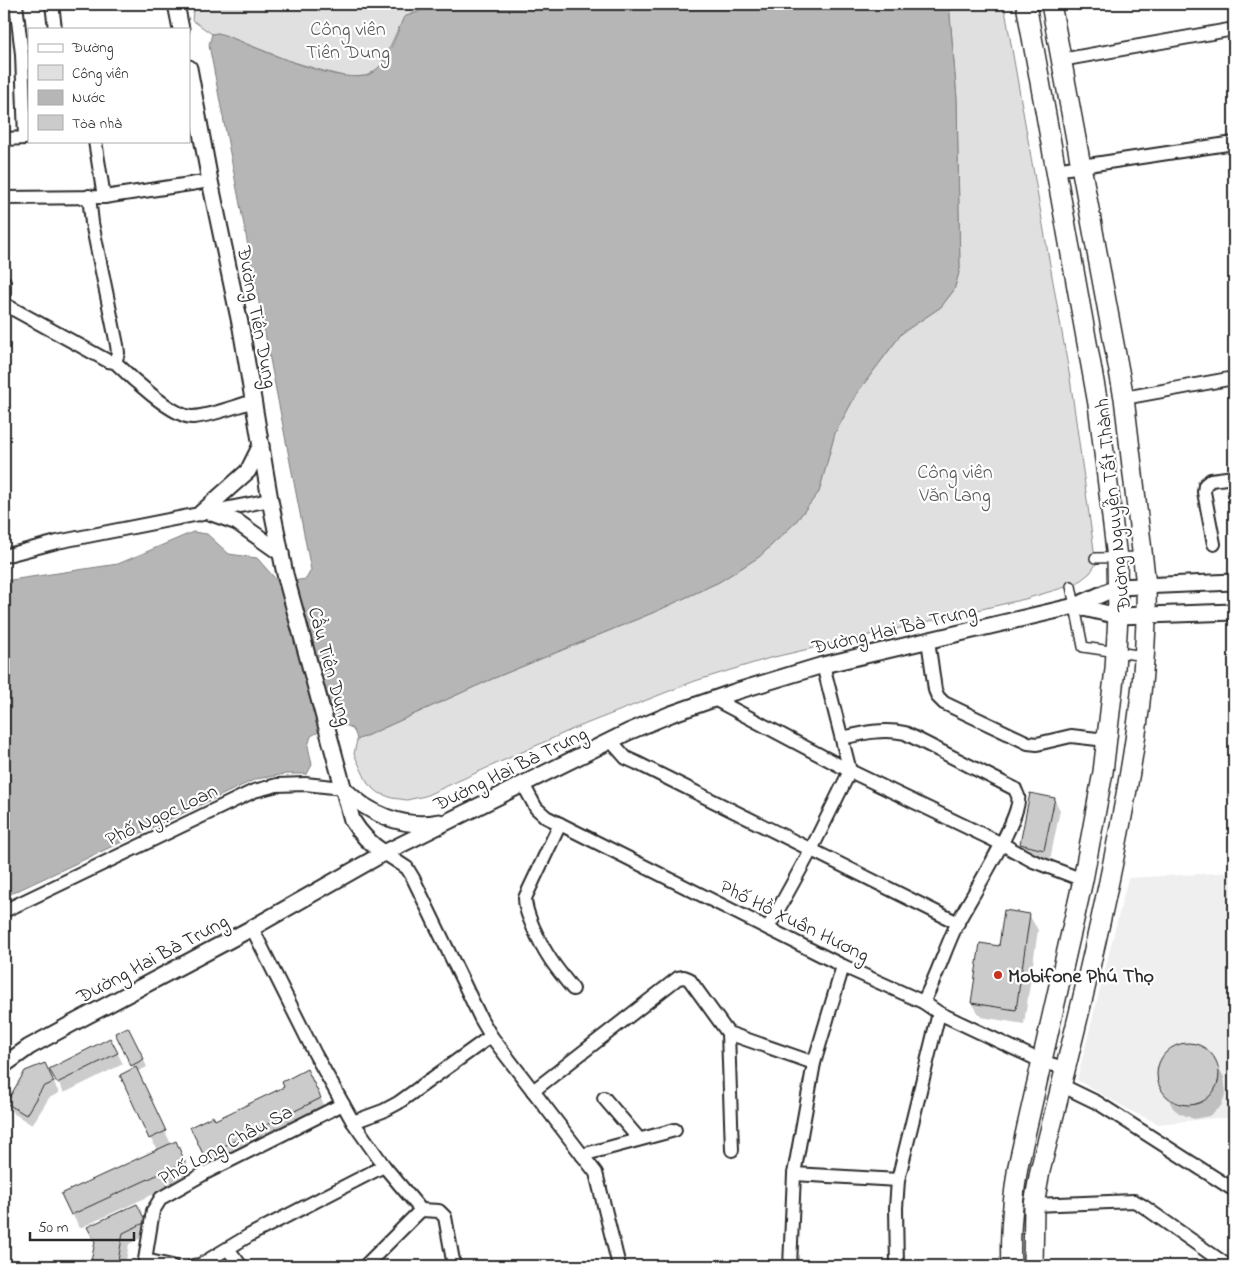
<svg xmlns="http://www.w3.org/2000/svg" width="1238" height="1270" font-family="'Indie Flower',sans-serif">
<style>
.built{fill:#efefef}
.green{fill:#e0e0e0;stroke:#868686}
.water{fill:#b6b6b6;stroke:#7e7e7e}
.shadow{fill:#0003}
.building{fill:#cbcbcb;stroke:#2b2b2b}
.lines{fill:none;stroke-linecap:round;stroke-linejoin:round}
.pedestrian-casing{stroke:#2b2b2b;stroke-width:12}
.minor-casing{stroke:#2b2b2b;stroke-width:16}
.tertiary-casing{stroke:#2b2b2b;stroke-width:19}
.primary-casing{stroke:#2b2b2b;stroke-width:22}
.pedestrian{stroke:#fff;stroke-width:9}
.minor{stroke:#fff;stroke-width:12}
.tertiary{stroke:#fff;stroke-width:15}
.primary{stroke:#fff;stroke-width:19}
.poi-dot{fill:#c8321e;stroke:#fff;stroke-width:2}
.labels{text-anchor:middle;stroke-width:4.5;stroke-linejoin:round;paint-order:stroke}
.park-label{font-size:20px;fill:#585858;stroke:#fff}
.street-label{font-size:20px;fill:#2b2b2b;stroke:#fff}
.poi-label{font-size:20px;font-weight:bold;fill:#2b2b2b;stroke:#fff;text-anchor:start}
</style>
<rect width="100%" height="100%" fill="#fff"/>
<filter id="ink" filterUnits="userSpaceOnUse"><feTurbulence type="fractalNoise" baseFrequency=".02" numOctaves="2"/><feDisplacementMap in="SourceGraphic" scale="10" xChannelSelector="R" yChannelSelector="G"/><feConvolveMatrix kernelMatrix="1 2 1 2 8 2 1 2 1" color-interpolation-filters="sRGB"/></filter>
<g filter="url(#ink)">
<g class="built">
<path d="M1074,4h48l-46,8z"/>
<path d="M1234,872v246h-19l-56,6 -28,-13 -54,-31 51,-202z"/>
</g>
<g class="green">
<path d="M199,4h229l-10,8 -14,5 -24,50 -13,9 -20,1 -23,-6 -37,-11 -60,-24 -9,-3 -6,1 -20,-14 1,-8z"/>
<path d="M949,4h55l66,374 26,186 -6,9 -14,11 -51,15 -255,59 -75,23 -122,48 -148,67 -18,4 -15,-2 -13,-5 -11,-9 -14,-30 3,-14 135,-61 165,-68 62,-29 40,-25 35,-33 25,-32 16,-59 22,-40 45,-60 39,-26 13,-17 6,-21 -3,-170z"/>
</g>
<path class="water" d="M428,4h521l8,95 3,170 -6,21 -13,17 -39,26 -45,60 -22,40 -16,59 -25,32 -35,33 -40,25 -62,29 -165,68 -135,61c-4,-26 -31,-12 -46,-4l-3,10 4,19 -5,9h-21l-30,5 -252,118v-316l114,-17 75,-32 14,2 22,20 28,4 22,25 27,-4 5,-9 -102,-525 3,-11 6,-1 9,3c33,13 104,46 138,40 5,-1 10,-5 13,-8 9,-8 21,-39 26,-51l14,-5z"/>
<g class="shadow">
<path d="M1054,799l6,11 -10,50 -23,-5 -6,-11z"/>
<path d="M1029,915l9,15 -14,94 -43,-7 -9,-14 28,-55z"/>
<path d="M132,1035l15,32 -10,5 34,72 4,-2 18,34 -113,52 -8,-14 86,-63 -8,-13 -15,-69 -3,-4z"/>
<path d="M1183,1044l15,2 7,4 10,12 9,15 2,15 -5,14 -12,10 -15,3 -15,-6 -6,-5 -15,-30 2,-15 3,-7 6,-5z"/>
<path d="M116,1050l7,14 -59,29 -13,-24z"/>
<path d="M50,1075l9,18 -10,5 -17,27 -19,-12 -6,-10z"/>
<path d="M314,1085l14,28 -115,57 -8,-15 10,-33 71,-35z"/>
<path d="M136,1205l15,28 -22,11 -4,22h-34l5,-25z"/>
</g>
<g class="building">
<path d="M1030,793l25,5 -11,52 -24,-6z"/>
<path d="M1004,910l26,4 -14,96 -45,-7 9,-60 19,3z"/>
<path d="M128,1027l16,32 -13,7 -16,-33z"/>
<path d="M110,1038l8,15 -61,30 -8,-14z"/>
<circle cx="1188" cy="1074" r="31"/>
<path d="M45,1063l9,19 -11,5 -17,28 -20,-12 19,-32z"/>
<path d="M136,1067l30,64 -17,8 -29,-64z"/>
<path d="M307,1069l14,29 -117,58 -14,-29 23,-11 2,4 69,-33 -2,-5z"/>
<path d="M176,1141l9,21 -114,53 -10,-21z"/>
<path d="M137,1204l9,18 -23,11 -6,33h-27l5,-24 -8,-15z"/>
</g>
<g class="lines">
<g class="pedestrian-casing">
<g id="pedestrian">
<path d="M1095,558l48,-1"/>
<path d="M1071,586l12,61 61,9"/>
</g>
</g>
<g class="minor-casing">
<g id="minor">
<path d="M52,4l3,25"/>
<path d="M1061,60l173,-31"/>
<path d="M4,139l21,-1 -3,-84 -6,-50"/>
<path d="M95,141l9,56"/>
<path d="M1055,170l179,-27"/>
<path d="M89,196l3,27 25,122 1,8 -3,9"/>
<path d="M4,198l100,-1 106,-16"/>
<path d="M4,282v11"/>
<path d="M4,304l104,57 7,1c14,14 59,56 78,55 17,-1 44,-11 61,-16"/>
<path d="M1124,398l110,-20"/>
<path d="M1214,544l-10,-52 1,-7 6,-5 23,-3"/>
<path d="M4,556l53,-14 213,-42"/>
<path d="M928,640l7,50 3,7 6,6 84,40 9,1 34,-8 35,4"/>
<path d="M714,699l136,72 152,73 31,17 50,19"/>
<path d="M842,738c21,-5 41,-10 63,-5l110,56c0,1 3,6 3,7 5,20 -49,104 -60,126 -13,26 -21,55 -35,80"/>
<path d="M611,741l15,17 11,5 321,160"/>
<path d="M523,784l13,24 10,9 297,149 80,36 16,11 104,49 22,6"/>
<path d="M560,824l-35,74c0,11 4,19 8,29 12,27 22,40 40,62"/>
<path d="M384,853l23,15 6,10 68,141 10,17 105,137 23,93"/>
<path d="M4,911l250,-120 23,-6 28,-1 38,4"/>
<path d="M252,928l63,126 38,68 31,44 37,44 18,1 6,6 9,49"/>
<path d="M768,928l43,-78 39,-79 -27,-106"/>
<path d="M728,1033l4,117"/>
<path d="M1061,1085l37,18 136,87"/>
<path d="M533,1091l145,-113 6,-1 5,2 39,54 86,30"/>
<path d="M604,1098l35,41"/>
<path d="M353,1122l30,-11 15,-8 93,-67"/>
<path d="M582,1155l93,-25"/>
<path d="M794,1174l104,6"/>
<path d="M1034,1205l100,-4 9,5 85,60"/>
<path d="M228,1249l13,17"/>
<path d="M145,1260l27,6"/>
<path d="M144,1266l9,-55 8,-13 46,-26 136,-68"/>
<path d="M193,1266l7,-1 50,-30 134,-69"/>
<path d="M365,1266l56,-56"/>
<path d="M790,1266l4,-92 20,-111 29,-97"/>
<path d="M897,1266l-1,-58 2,-28 41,-167"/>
</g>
</g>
<g class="tertiary-casing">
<g id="tertiary">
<path d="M176,4l5,25"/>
<path d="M189,68l21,113 31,147 29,172 15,74 67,246c9,15 18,24 32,33"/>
<path d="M209,512l28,10 44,31"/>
<path d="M201,513l47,-42 13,-26"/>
<path d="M1075,606l43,10 116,-4"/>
<path d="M343,788c25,26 60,41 96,34"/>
<path d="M4,1065l25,-18 48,-26 175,-93 132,-75 244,-121 43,-18 63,-22 89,-27 252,-59 43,-19 116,-5"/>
</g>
</g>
<g class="primary-casing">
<g id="primary">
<path d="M1011,1266c-2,-34 2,-67 7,-100l65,-286 20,-108 12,-103 3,-53 -1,-58 -19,-154 -72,-400"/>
<path d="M1033,1266l1,-61 6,-34c28,-113 57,-225 79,-339 16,-82 29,-164 27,-247l-22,-187 -73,-394"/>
</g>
</g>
<use href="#pedestrian" class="pedestrian"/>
<use href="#minor" class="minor"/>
<use href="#tertiary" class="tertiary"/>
<use href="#primary" class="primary"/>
</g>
</g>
<circle class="poi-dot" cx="998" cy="975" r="5"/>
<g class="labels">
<g class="park-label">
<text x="348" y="35">Công viên<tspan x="348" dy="23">Tiên Dung</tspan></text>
<text x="955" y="478">Công viên<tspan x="955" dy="23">Văn Lang</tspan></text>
</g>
<g class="street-label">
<text transform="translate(258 317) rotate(79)" y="7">Đường Tiên Dung</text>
<text transform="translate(1112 505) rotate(-96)" y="7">Đường Nguyễn Tất Thành</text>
<text transform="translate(894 628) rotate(-13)" y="7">Đường Hai Bà Trưng</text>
<text transform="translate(331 666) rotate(75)" y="7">Cầu Tiên Dung</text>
<text transform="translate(510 768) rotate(-26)" y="7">Đường Hai Bà Trưng</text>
<text transform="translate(161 814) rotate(-25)" y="7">Phố Ngọc Loan</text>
<text transform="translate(795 920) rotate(26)" y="7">Phố Hồ Xuân Hương</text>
<text transform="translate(152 958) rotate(-28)" y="7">Đường Hai Bà Trưng</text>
<text transform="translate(225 1144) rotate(-28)" y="7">Phố Long Châu Sa</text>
</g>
<g class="poi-label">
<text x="1008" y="982">Mobifone Phú Thọ</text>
</g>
</g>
<rect width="1238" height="1270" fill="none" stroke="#fff" stroke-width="20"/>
<rect x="10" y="10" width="1218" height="1250" fill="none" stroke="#2b2b2b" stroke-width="2" filter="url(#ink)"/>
<rect x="28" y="28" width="162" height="115" fill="#ffffff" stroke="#aaaaaa"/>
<rect x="38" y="44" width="25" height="8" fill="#ffffff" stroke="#aaaaaa"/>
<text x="72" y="52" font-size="15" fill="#2b2b2b">Đường</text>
<rect x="38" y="65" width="25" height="15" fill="#e0e0e0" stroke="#aaaaaa"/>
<text x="72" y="78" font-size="15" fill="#2b2b2b">Công viên</text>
<rect x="38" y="90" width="25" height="15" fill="#b6b6b6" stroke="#aaaaaa"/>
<text x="72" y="102" font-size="15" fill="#2b2b2b">Nước</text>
<rect x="38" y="115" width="25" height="15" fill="#cbcbcb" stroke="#aaaaaa"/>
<text x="72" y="128" font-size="15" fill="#2b2b2b">Tòa nhà</text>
<path d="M30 1232v8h104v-8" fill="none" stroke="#2b2b2b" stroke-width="2.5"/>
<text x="38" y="1232" font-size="15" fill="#2b2b2b" stroke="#ffffff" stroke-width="4" paint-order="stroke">50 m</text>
</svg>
